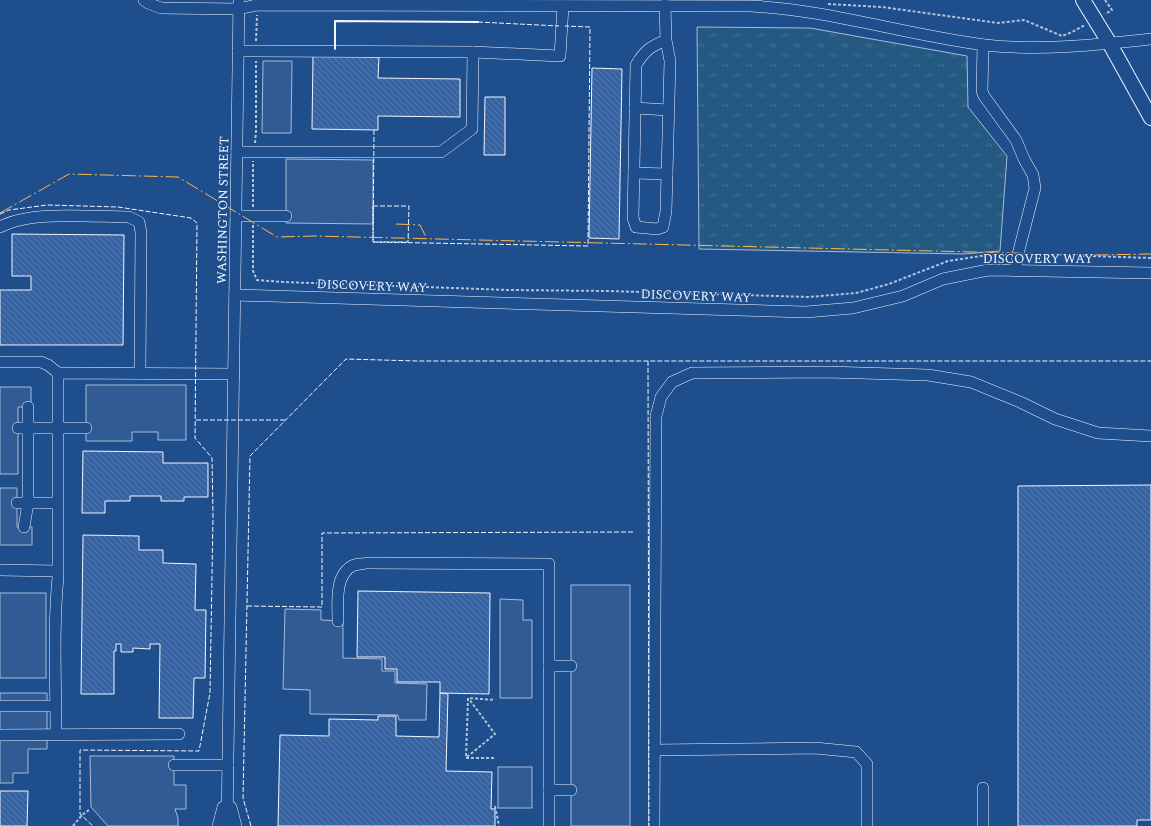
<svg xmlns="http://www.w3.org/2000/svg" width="1151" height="826" font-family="Spectral,serif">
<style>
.grass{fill:url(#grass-tufts);stroke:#a8bbd7}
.parking{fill:#305b95;stroke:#a8bbd7}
.building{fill:url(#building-back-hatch);stroke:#f2f6ff}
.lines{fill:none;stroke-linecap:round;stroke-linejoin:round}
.minor-casing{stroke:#f2f6ff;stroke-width:12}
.major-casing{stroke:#f2f6ff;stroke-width:16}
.path{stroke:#b3c4dc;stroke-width:2;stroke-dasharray:3 2;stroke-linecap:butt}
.minor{stroke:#1f4e8c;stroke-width:11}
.major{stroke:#1f4e8c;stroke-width:14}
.fence{stroke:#f2f6ff;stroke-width:1;stroke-dasharray:5 2;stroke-linecap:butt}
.wall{stroke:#f2f6ff;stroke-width:2}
.power{stroke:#ffb74d;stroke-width:1;stroke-dasharray:14 3 2 3;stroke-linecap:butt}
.labels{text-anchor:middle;stroke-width:3;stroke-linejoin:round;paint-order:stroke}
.street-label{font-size:13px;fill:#f2f6ff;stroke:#1f4e8c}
</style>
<defs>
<pattern id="grass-tufts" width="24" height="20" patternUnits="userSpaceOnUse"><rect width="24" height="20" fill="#245a82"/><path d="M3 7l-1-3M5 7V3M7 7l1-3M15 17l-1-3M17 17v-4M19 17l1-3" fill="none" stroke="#447295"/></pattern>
<pattern id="building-back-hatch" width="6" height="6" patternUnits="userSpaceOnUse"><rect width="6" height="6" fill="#3563a3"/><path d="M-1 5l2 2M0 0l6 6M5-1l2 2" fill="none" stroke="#537ab1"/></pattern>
</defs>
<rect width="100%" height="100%" fill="#1f4e8c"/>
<path class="grass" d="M697,27l113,1 157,28 1,51 39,49 -7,95 -37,3 -264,-5z"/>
<g class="parking">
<path d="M263,61h29l-1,72h-29z"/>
<path d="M286,159l87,1v64l-87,-1z"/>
<path d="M86,385h100v55h-28v-8h-26v9h-46z"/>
<path d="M0,387h31v20h-13v67h-18z"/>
<path d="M0,488h17v39h15v18h-32z"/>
<rect x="571" y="585" width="59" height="241"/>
<rect x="0" y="593" width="46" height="85"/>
<path d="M500,599l23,1v20h9v78h-32z"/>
<path d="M285,609l36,1v10l22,1v37l39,1v12h13v12l32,1 -1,36h-27l-1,-5 -88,-1v-24l-27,-1z"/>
<path d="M0,693h47v56h-19v24h-15v10h-13z"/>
<path d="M90,756h84v29h12v24h-11l3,9v8h-70l-17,-19z"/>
<rect x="498" y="767" width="34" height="41"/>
</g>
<g class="building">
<path d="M313,56l66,1 -1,21 82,1v38l-82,-1v14l-66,-1z"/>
<path d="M592,68l30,1 -3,170 -30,-1z"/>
<path d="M485,97h20v58h-21z"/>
<path d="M12,234l112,1 -1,110h-123v-55h31v-14h-19z"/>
<path d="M83,451l80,1v11h45v34h-24v4h-23v-5h-31v5h-25v12h-23z"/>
<path d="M1151,485v335h-14v6h-119v-340z"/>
<path d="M83,535l56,1v14h24v13l33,1 -1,46h11l-1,68h-11l-1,40h-34l1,-74h-10v5l-17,-1v4h-12v-8h-5v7h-2v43h-33z"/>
<path d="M358,591l132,2 -1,101 -49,-1v-11h-43v-13h-12v-12h-28z"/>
<path d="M440,693l8,1 -2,77 46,1 -1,37h4v17h-217l2,-91 49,1v-17l49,1v-4h18v20l43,1z"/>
<path d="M0,791h28l-1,35h-27z"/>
</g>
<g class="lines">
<g class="minor-casing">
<g id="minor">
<path d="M144,0l4,3 13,5 78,1 17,-4 495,1c79,4 155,29 234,39 55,6 111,0 166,-6"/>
<path d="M665,5l1,35c-16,7 -21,10 -30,25l-3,153 3,9 21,2 6,-2 3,-16 4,-150 -4,-21"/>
<path d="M983,45l-1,46 2,5 32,44 8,19 9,16 2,13 -17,66 -2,17"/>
<path d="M238,51l235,1 87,4 3,-50"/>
<path d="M635,108l33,2"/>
<path d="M237,152h204l31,-23 1,-77"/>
<path d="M634,173l33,1"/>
<path d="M236,216h50"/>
<path d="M0,227c31,-17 93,-10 129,-10l10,5 2,10 -1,141"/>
<path d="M235,295l571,17 47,-4 50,-12 40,-17 45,-9 163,3"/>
<path d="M0,362h41l7,3 10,8"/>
<path d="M18,428h68"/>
<path d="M17,503h40"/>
<path d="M24,527l4,-24v-96"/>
<path d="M0,570l57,1"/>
<path d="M338,621c0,-18 -4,-47 16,-56 4,-1 9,-1 13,-2l182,1v262"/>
<path d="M549,666h22"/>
<path d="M0,706h56"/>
<path d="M56,734c0,-52 -3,-105 2,-157v-204l176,1"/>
<path d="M0,735l179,-1"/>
<path d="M654,750l161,-2 41,4 11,12v62"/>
<path d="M174,765h54"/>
<path d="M549,790h22"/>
<path d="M231,807l5,19"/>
<path d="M218,826l5,-19"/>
<path d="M227,826l12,-826"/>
<path d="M654,826l2,-410 5,-19 11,-15 20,-9 135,-1 101,3 43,7 49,20 35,17 43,14 53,3"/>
<path d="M983,826v-38"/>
</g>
</g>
<g class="major-casing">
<path id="major" d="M1083,0l27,44 41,74"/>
</g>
<g class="path">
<path d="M1105,0l7,10 -7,4"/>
<path d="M828,4l54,3 116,16 26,-3 38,16 10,-4 13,-7"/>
<path d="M256,41l1,-26"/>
<path d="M255,143l1,-12v-70"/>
<path d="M253,207v-46"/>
<path d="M253,225v46l4,9 26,2 226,8 98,1 202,6 47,-4 33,-9 59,-23 39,-6h21"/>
<path d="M1028,254l123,4"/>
<path d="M467,757l28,-23 -26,-35"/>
<path d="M494,758h-28l2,-60 27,2"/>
<path d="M495,806l4,20"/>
<path d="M73,826l9,-11 7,-5"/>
</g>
<use href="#minor" class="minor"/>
<use href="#major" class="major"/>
<g class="fence">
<path d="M478,22l81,4"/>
<path d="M374,130l-1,112 215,4 2,-219 -25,-1"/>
<path d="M373,206h36l-1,36h-35z"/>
<path d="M0,214l9,-4 38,-5 71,2 73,11 6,5 -2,215 17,20 1,58 -3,177 -11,58 -119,-1v64l13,12"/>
<path d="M648,361l1,465"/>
<path d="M196,420h89"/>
<path d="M247,606l75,1v-74l311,-1"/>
<path d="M251,826l-8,-28 7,-342 96,-97 71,2h734"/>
</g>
<path class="wall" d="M335,49v-28l143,1"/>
<g class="power">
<path d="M0,213l69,-39 109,3 99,60 38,-1 781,19 55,-1"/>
<path d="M396,224l24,1 7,14"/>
</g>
</g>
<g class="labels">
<g class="street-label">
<text transform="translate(222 210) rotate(-89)" y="5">WASHINGTON STREET</text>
<text x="1038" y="263">DISCOVERY WAY</text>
<text transform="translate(372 285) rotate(2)" y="5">DISCOVERY WAY</text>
<text transform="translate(696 295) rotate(2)" y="5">DISCOVERY WAY</text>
</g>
</g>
</svg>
